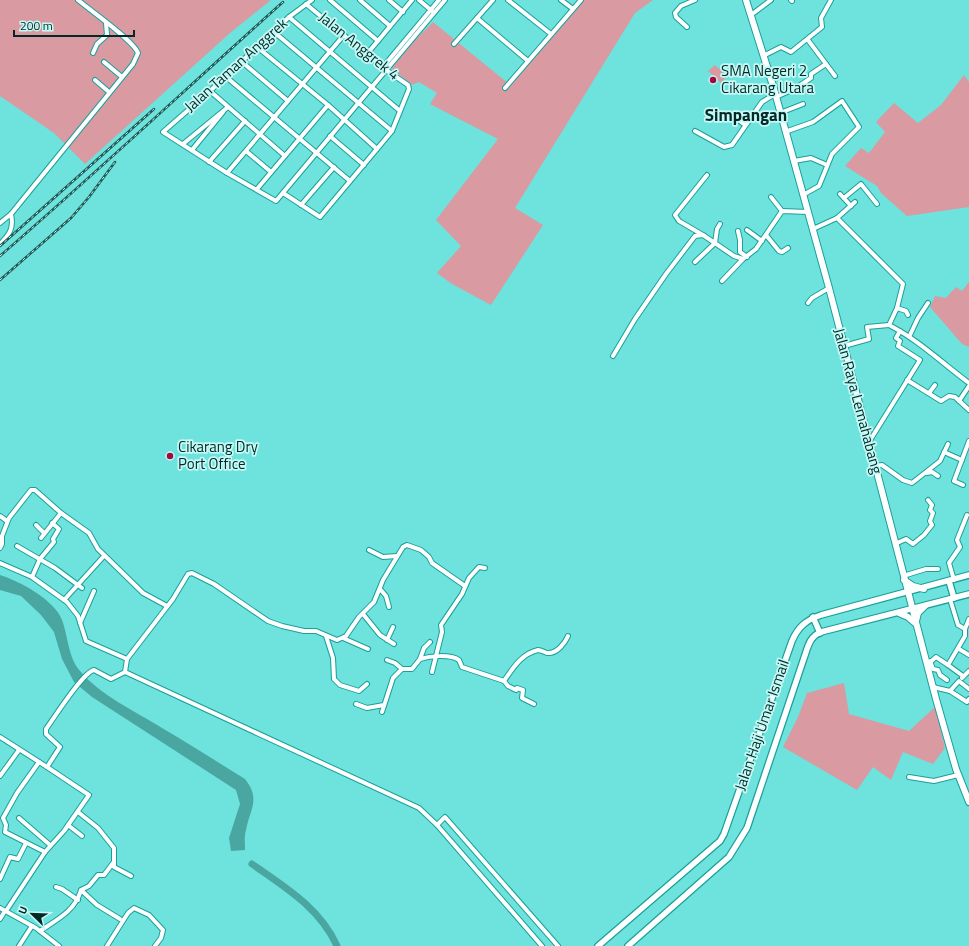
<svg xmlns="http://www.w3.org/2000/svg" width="969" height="946" font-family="'Titillium Web',sans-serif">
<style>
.green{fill:#d99aa2}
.water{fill:#49a6a1}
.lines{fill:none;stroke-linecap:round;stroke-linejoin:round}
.river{stroke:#49a6a1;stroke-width:7}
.minor-casing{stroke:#19a09b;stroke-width:6}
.secondary-casing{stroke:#19a09b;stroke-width:8}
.primary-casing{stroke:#19a09b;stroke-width:8}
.minor{stroke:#fff;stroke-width:4}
.secondary{stroke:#fff;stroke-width:5.5}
.primary{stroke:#fff;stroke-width:6}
.rail-casing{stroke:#1e5956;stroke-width:2.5}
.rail{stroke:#c5f9f5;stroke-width:1;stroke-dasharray:3;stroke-linecap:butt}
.poi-dot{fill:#a3073f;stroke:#c5f9f5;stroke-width:1.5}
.labels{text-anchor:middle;stroke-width:3.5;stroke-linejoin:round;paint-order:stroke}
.street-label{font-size:15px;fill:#022927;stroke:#c5f9f5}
.poi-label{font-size:15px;fill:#022927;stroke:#c5f9f5;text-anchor:start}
.quarter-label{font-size:17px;font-weight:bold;fill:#022927;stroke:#c5f9f5}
</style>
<rect width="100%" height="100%" fill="#6ee2dc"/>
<g class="green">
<path d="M0,0h271l-41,33 -145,131 -31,-31 -54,-37z"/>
<path d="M583,0h70l-18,13 -120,195 28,17 -52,80 -39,-21 -15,-11 24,-27 -25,-26 62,-81 -68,-35 7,-11 -18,-11 -7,3 -23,-19 44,-44 76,62z"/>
<path d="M715,65l12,11 -6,7 -13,-12z"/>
<path d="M964,75l5,7v125l-62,9 -26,-23 -4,-7 -32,-20 16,-18 8,5 16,-21 -9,-10 18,-19 24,20 23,-18z"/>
<path d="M969,282v65l-7,-3 -32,-37 5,-11 11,2 10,-11 6,4z"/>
<path d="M844,683l5,31 60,17 26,-24 10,41 -12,16 -30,-12 -12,28 -18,-13 -16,23 -74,-43 15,-30 9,-24z"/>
</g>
<path class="water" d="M0,575c19,6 55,25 62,45 6,16 6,37 18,51 21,25 55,40 82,57 28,16 55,34 83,51 16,20 5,30 1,51 -2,7 -1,14 -1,20l-14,1 -2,-13 11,-34 -4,-14 -144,-93 -18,-15 -12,-23 -8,-27 -13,-17 -20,-19 -21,-6z"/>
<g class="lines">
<path class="river" d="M252,864c33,23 68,44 85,82"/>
<g class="minor-casing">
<g id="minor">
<path d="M312,0l-23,17 -79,74 -47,41 64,41 49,28 169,-201"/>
<path d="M330,0l48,41"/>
<path d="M360,0l30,26"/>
<path d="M389,0l14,12"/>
<path d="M419,0l13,11"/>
<path d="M508,0l43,34"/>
<path d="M561,0l12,9"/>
<path d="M791,0l1,1"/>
<path d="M751,15l20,-15"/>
<path d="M289,17l111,94"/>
<path d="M477,18l51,43"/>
<path d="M687,27l-11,-10 -1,-4 6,-7 14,-6"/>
<path d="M274,32l118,99"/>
<path d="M808,40l27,36"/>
<path d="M454,44l39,-44"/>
<path d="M257,47l71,58 49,44"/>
<path d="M93,53l4,-9 10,-9 -1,-12"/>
<path d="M367,54l45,-54"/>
<path d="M763,56l18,-9 10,5 31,-25 -1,-9 10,-18"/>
<path d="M104,62l18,15"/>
<path d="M242,62l46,39"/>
<path d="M383,67l56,-67"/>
<path d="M225,76l125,105"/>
<path d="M95,80l14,12"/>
<path d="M505,88l76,-88"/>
<path d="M210,91l75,65"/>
<path d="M776,97l20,-9 15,-10v-4l15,-10"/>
<path d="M780,113l23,-9"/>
<path d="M733,116l12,9"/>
<path d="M695,131l29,16 8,-2 30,-43 13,-8"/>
<path d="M785,132l28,-10 29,-21 17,26 -27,27 -13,32 -16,9"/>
<path d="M330,136l34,29"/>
<path d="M183,144l45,-37"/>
<path d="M192,150l31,-38"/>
<path d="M246,151l25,21"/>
<path d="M794,161l17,-3 16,7"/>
<path d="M209,162l36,-41"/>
<path d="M227,173l117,-138"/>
<path d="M257,189l71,-84"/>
<path d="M283,193l37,24 72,-86 17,-42 -1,-4 -22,-15 -80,-66"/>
<path d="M840,194l11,12"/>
<path d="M771,197l11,14"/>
<path d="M844,198l17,-14 16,20"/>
<path d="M301,205l33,-38"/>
<path d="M837,218l66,66 -6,24 -8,17c31,16 53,38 80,58"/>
<path d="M0,223l11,-9"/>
<path d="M813,229l24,-11 18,-16"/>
<path d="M747,230l15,11"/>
<path d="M738,231l2,9v12l7,5"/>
<path d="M703,235l-24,-14 -4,-6 32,-40"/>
<path d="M766,235l13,16 3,1 6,-4"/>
<path d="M0,244c10,-10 14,-16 11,-30l122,-150 5,-11c-4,-12 -48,-43 -60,-53"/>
<path d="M695,262l20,-19 2,-14 3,-5"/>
<path d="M722,281l21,-22"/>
<path d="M808,303l4,-5 17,-10"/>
<path d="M897,308l9,3 2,4"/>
<path d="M910,335l8,-17 10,-15"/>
<path d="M844,346l25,-7 -2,-12 22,-2"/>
<path d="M613,356l22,-37 31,-45 29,-38 8,-1 31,21 9,3 13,-10 26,-38 26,1"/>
<path d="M907,380l34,21 8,-5 6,1 14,13"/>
<path d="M929,393l6,-8"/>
<path d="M959,401l10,-15"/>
<path d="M869,442l51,-82 -22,-14 2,-5 -4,-3 4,-7"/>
<path d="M944,452l18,8"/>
<path d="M875,466l7,-1 21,15 9,3 28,-22 8,-17"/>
<path d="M927,473l5,-1 6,4"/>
<path d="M963,485l-9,-4 15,-40"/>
<path d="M0,516l7,5"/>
<path d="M36,525l8,8"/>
<path d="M41,538l20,-25"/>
<path d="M895,544l11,-5 7,5 11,-9 8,-10 -2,-4 3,-8 -3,-3 2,-5 -4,-5"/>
<path d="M17,546l38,22 27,20"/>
<path d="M0,548l2,-4v-8l7,-18 22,-28h4l26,23 28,20 9,16 45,44 24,13"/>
<path d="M369,550l14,7 14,-1"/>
<path d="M0,563l32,14 35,25 11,14 8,25 41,18"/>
<path d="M903,576l23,-7h12"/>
<path d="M32,577l8,-18 14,-17 -1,-3 6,-10 -7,-6"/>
<path d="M954,580l-5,-17 11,-16 -3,-7 10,-25"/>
<path d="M380,589l6,7 3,11"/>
<path d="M64,600l40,-44"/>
<path d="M363,614l17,21 14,9"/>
<path d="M80,623l14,-32"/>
<path d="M965,629l4,-10"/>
<path d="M326,636l7,22 1,21 6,6 19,6 8,-7"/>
<path d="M343,638l25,11"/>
<path d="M387,640l6,-13"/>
<path d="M959,649l10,6"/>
<path d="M420,659l4,-11 6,-6"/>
<path d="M387,660l8,3 7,6"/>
<path d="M930,661l3,8 5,1 2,5 7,5"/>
<path d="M927,665l9,-8 12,8 17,-29v-7l-7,-4 -8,-26"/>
<path d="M948,665l15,11"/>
<path d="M125,672l294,136 18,17 105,121"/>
<path d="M432,672l10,-40 -1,-7 21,-31 7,-16 10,-11 6,1"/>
<path d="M962,678l7,-7"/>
<path d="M504,681l4,5 8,4 1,-2 6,2 -1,8 12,6"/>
<path d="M933,687l17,4 17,11 2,-3"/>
<path d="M950,691l9,-10 10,8"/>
<path d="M356,704l11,4 17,-3"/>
<path d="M382,712l11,-34 9,-9h10l8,-10c10,-3 30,-5 39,1l3,7 42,14c9,-13 17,-27 34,-31 3,0 6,2 9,3 10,1 18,-10 21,-17"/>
<path d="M0,737l47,30"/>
<path d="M39,762l-22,31 -14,25 3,7 -1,7 40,20"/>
<path d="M0,776l19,-26"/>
<path d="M909,777l25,4 24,-6"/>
<path d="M78,812l20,16 16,20v19l17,9"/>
<path d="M19,818l31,27"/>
<path d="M68,825l14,11"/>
<path d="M437,825l8,-8 113,129"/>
<path d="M0,879l10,-22 8,2 8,-16"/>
<path d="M56,887l6,2 16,11"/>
<path d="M81,890l16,15 23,14"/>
<path d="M0,908l36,20 23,18"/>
<path d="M6,911l39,-59 19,-21 25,-36 -42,-28 13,-20 -14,-13v-5c8,-11 37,-57 48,-59l17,9 14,-7 2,-13 46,-60 15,-25 4,-1 22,11 54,37 14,5 22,5h12l21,9 9,-4 13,-19 15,-15 9,-22 20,-33 4,-2 14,5 8,7 3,6 33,23"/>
<path d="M0,919l5,-8"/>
<path d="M40,931c18,-12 35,-20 41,-41l8,-4 9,-11h6l9,-12"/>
<path d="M19,946l13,-20"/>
<path d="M107,946l21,-33 6,-5 15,7 14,15 -2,8 -6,8"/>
</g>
</g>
<g class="secondary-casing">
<g id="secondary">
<path d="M949,581l5,17"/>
<path d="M813,617l7,16"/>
<path d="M598,946l122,-105 4,-7 68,-193c6,-14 14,-21 29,-26l148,-40"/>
<path d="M628,946l101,-89 18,-29 57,-170c4,-11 5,-21 17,-26l148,-38"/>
</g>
</g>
<g class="primary-casing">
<g id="primary">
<path d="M746,0l28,89 55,199 107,411 20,70 13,33"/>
<path d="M904,580l9,6 11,3"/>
<path d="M899,613l9,4 7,6"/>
<path d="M916,621l2,-8 7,-7"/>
</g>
</g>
<use href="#minor" class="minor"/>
<use href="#secondary" class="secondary"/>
<use href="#primary" class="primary"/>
<g class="rail-casing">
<g id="rail">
<path d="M0,246l154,-137"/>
<path d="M0,256c96,-83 188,-169 283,-254"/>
<path d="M0,280l71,-62 18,-21 26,-35"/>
</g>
</g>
<use href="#rail" class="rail"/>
</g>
<g class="poi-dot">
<circle cx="713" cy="80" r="4"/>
<circle cx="170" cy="456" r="4"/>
</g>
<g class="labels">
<g class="street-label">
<text transform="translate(359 46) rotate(39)" y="5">Jalan Anggrek 4</text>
<text transform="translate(236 65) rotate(-42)" y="5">Jalan Taman Anggrek</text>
<text transform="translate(858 401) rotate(75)" y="5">Jalan Raya Lemahabang</text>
<text transform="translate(762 725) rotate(-71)" y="5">Jalan Haji Umar Ismail</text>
</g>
<g class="poi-label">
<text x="721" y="76">SMA Negeri 2<tspan x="721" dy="17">Cikarang Utara</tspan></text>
<text x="178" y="452">Cikarang Dry<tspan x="178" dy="17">Port Office</tspan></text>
</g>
<g class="quarter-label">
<text x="746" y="121">Simpangan</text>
</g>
</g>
<g transform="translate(32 914) rotate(293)" stroke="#c5f9f5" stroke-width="3" paint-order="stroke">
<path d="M0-3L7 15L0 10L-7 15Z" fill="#022927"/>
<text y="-6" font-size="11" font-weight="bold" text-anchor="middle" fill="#022927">U</text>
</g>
<path d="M14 30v6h120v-6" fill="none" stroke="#022927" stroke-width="2"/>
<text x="20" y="30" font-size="12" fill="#022927" stroke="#c5f9f5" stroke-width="3" paint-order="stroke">200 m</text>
</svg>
